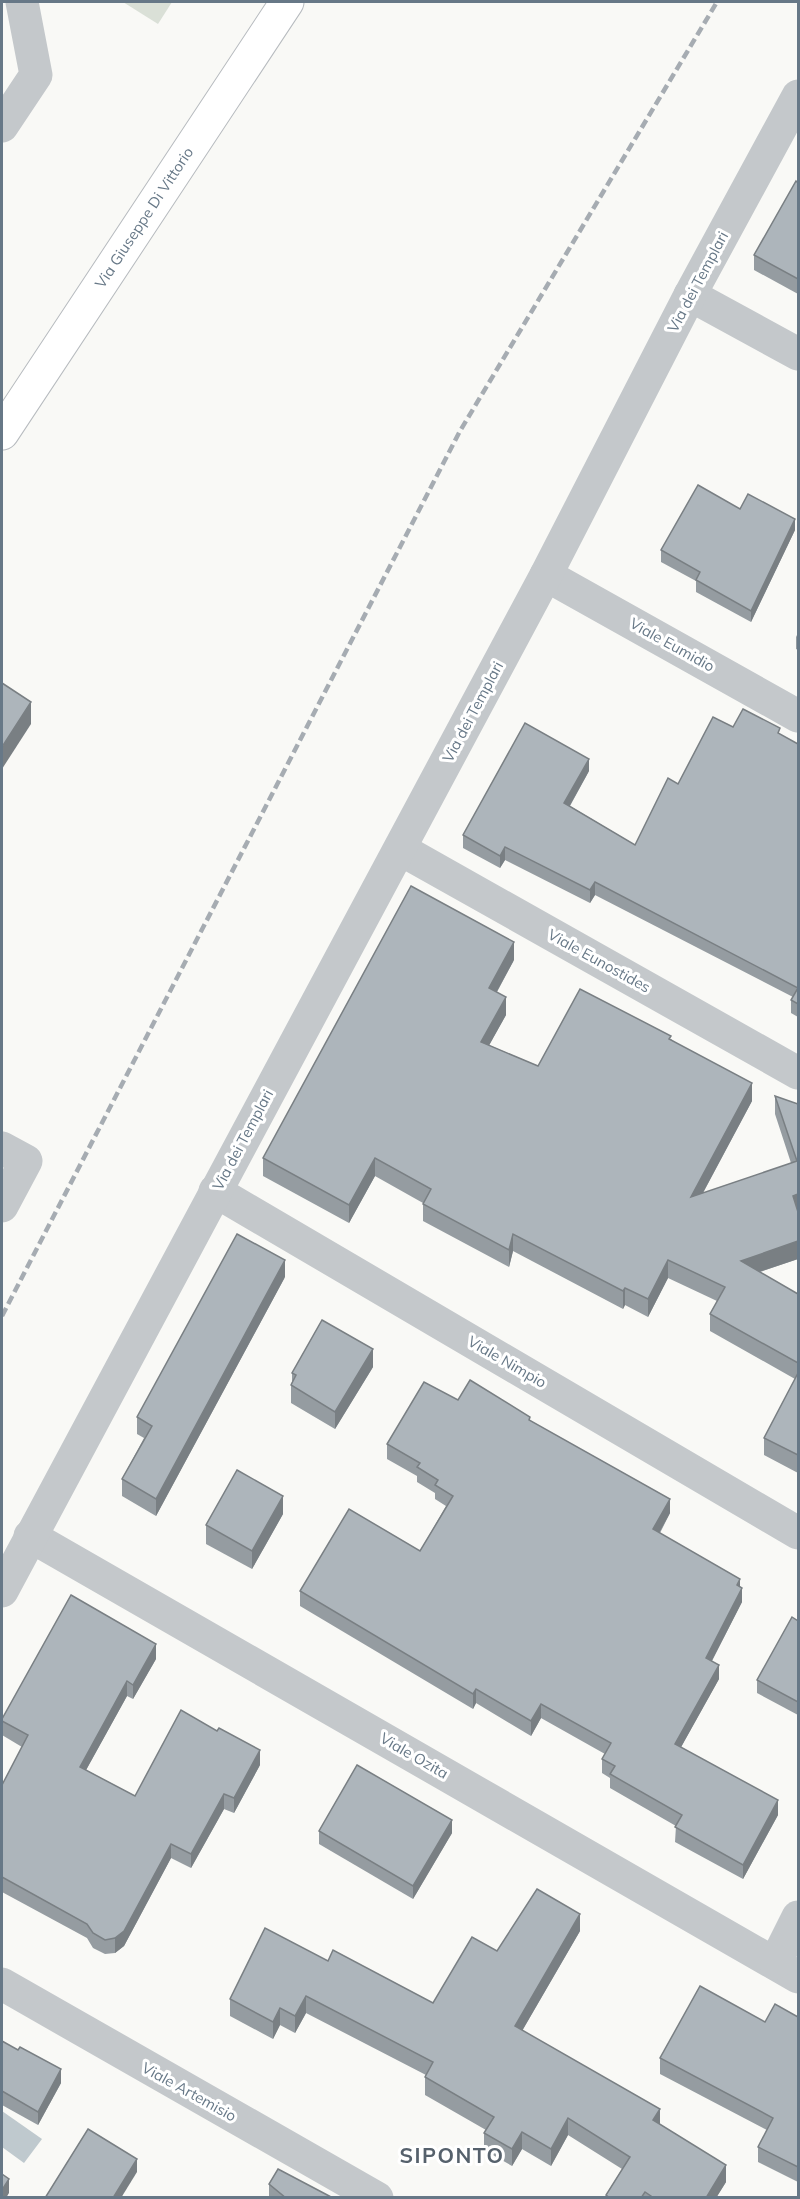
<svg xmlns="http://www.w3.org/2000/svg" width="800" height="2199" font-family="Mulish,sans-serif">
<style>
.green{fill:#dae0d7}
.water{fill:#bfc9ce}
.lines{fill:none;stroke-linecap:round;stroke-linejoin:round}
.major-casing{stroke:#b7bbbf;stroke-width:35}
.minor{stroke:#c4c8cb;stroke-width:33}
.major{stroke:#fff;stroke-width:33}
.rail{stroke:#a6acb2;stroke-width:4.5;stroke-dasharray:9 4.5;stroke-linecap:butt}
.wall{fill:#959ca1}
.shaded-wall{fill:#797f83}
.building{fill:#adb5bb;stroke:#797f83;stroke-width:1.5}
.labels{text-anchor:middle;stroke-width:6;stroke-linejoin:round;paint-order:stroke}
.street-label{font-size:15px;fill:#677887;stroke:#fff}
.district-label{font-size:21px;font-weight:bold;letter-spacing:1.5px;fill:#56616c;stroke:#fff}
</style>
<rect width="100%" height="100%" fill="#f9f9f6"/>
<path class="green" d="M123,2h49l-14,22z"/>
<path class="water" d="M2,2111l40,28 -18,24 -22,-16z"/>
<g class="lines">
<g class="major-casing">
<g id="major">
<path id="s1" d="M2,433l285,-431"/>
</g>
</g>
<g class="minor">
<path d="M2,126l34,-51 -14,-73"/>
<path d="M690,295l108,59"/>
<path d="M546,575l252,141"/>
<path d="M400,849l398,224"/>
<path d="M2,1148l24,13 -24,45"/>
<path d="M215,1191l583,342"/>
<path d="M30,1536l768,441"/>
<path d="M2,1591l544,-1016 144,-280 108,-199"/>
<path d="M775,1963l23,-46"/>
<path d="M2,1984l375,214"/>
</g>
<use href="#major" class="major"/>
<path class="rail" d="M2,1316l458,-885 257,-429"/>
</g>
<g class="wall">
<path d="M798,183v111l-44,-24v-15z"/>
<path d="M740,509l55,21 -44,92 -55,-30v-11l-35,-19v-12z"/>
<path d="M798,633v17l-2,-1v-12z"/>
<path d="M733,727l47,8 18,9v273l-7,-4v-13l2,-3 -198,-102 -5,8 -85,-43 -5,8 -37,-20v-13l126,-64 -19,35 65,39 43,-61z"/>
<path d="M514,960l-17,32 9,23 -17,30 49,21 133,-27 81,62 -49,92 88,-30 -16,-49v-18l23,8v155l-38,13 38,22v179l-34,-18v-17l31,-59 -85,-48v-17l7,-13 -49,-23 -20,39 -23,-12 -2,4 -110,-58 -4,16 -86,-46v-18l-48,-27 -26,47 -86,-47v-18z"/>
<path d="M285,1277l-129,239 -34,-20v-17l22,-41 -7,-4v-17z"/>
<path d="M373,1367l-38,62 -44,-26v-18l1,-3v-9z"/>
<path d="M458,1400l72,20 140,93 -10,20 80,53 2,16 -30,59 7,18 -38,68 97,68 -35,64 -68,-37 1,-16 -66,-38v-10l-8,-5v-14l3,-5 -64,-36 -10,18 -55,-33 -3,6 -173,-103v-15l120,-40 26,-45 -11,-7v-6l-18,-11v-6l-30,-17v-15z"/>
<path d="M283,1514l-31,55 -46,-25v-19z"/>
<path d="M798,1621v94l-41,-22v-13z"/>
<path d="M156,1659l-23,40 -6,-3 -41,74 49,26 125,-31 -26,48 -10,-4 -33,59 -20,-10 -47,88 -9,7 -10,1 -12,-6 -6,-10 -85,-46v-107l20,-38 -20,-12v-16z"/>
<path d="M319,1831l133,2 -39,66 -94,-55z"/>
<path d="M580,1931l-58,100 138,93 66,58 -10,16h-110v-3l16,-26 -54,-34 -17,31 -29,-17 -10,17 -28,-16v-17l2,-3 -61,-35v-18l1,-2 -120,-62 -11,20 -15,-8 -7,14 -43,-23v-17l98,-38 105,42 64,-52z"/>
<path d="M798,2017v165l-40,-20v-15l9,-17 -107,-56v-16l105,-36z"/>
<path d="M2,2041l59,42 -23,42 -36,-20z"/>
<path d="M269,2184l64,14h-64z"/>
</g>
<g class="shaded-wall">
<path d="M795,519v11l-44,92v-11z"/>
<path d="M31,702v22l-29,45v-22z"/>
<path d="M589,759v12l-25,45v-13z"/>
<path d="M505,847v13l-5,8v-12z"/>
<path d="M595,882v13l-5,8v-13z"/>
<path d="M514,942v18l-25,46v-18z"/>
<path d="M506,997v18l-25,45v-18z"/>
<path d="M752,1083v18l-61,114v-18z"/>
<path d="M375,1158v18l-26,47v-18z"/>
<path d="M798,1194v18l-5,-16z"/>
<path d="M513,1234v17l-4,16v-17z"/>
<path d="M798,1241v18l-57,19v-17z"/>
<path d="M285,1260v17l-129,239v-17z"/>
<path d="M668,1260v18l-20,39v-18z"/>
<path d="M625,1288v17l-2,4v-18z"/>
<path d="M373,1349v18l-38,62v-17z"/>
<path d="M283,1496v18l-31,55v-18z"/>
<path d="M670,1499v14l-17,31v-15z"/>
<path d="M740,1579v13l2,-4v14l-36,70v-14z"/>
<path d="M156,1644v15l-23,40v-14z"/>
<path d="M719,1665v14l-44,79v-14z"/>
<path d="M127,1681v15l-47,85v-14z"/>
<path d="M476,1689v14l-3,6v-15z"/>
<path d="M541,1704v14l-10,18v-15z"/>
<path d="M260,1750v15l-26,48v-15z"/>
<path d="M224,1794v15l-33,59v-14z"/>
<path d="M778,1800v15l-35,64v-14z"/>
<path d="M452,1820v13l-39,66v-13z"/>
<path d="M171,1844v14l-47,88 -9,7v-15z"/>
<path d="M580,1914v17l-65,112v-17z"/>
<path d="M306,1996v17l-11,20v-17z"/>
<path d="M280,2008v17l-7,14v-17z"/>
<path d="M61,2069v14l-23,42v-13z"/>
<path d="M660,2109v17l-7,-6z"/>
<path d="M568,2118v17l-17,31v-17z"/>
<path d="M522,2132v17l-10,17v-17z"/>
<path d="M137,2159v13l-16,26h-8z"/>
<path d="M726,2165v17l-10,16h-10z"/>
<path d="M9,2179v14l-3,5h-4v-8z"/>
</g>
<g class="building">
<path d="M796,181l2,2v96l-44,-24z"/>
<path d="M698,485l42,24 8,-15 47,25 -44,92 -55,-31 4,-8 -39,-22z"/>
<path d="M2,683l29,19 -29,45z"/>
<path d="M743,709l37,19 -2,5 20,11v260l-7,-4 7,-12 -203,-106 -5,8 -85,-43 -5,9 -37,-21 62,-112 64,36 -25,44 71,42 33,-67 10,6 35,-67 20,10z"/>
<path d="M411,886l103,56 -25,46 17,9 -25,45 57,24 42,-77 91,47 -2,3 83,44 -61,114 106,-36 -22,-65 23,8v90l-5,2 5,16v29l-57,20 57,33v69l-88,-49 15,-27 -57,-27 -20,39 -23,-11 -2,3 -110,-57 -4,16 -86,-46 8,-15 -56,-31 -26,47 -86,-47z"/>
<path d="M237,1234l48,26 -129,239 -34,-20 30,-53 -15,-9z"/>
<path d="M322,1320l51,29 -38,63 -44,-27 5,-10 -4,-2z"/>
<path d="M798,1373v82l-34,-17z"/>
<path d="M470,1380l60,37 -1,3 141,79 -17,30 87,50 -3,6 5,3 -36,70 13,7 -44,79 103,56 -35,65 -68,-38 7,-12 -72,-41 5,-8 -13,-7 9,-16 -70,-39 -10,17 -55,-32 -3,5 -173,-103 49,-82 71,42 33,-55 -18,-11 3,-5 -21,-13 3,-4 -33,-19 37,-62 34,18z"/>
<path d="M237,1470l46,26 -31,55 -46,-26z"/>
<path d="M71,1595l85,49 -23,41 -6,-4 -47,86 55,29 46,-86 36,21 2,-3 41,22 -26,48 -10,-4 -33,60 -20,-10 -47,87 -9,7 -10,2 -12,-7 -6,-9 -85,-47v-92l26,-50 -26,-14v-2z"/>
<path d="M792,1617l6,4v81l-41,-22z"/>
<path d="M357,1765l95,55 -39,66 -94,-55z"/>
<path d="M537,1889l43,25 -65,112 145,83 -7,11 73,45 -20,33h-52l-9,-6 -4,6h-31l-4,-3 24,-38 -62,-39 -17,31 -29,-17 -10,17 -28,-16 10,-16 -69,-40 8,-15 -127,-66 -11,20 -15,-8 -7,14 -43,-23 35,-71 63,33 5,-11 100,53 39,-66 25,14z"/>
<path d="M700,1986l65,36 10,-18 23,13v150l-40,-20 15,-29 -113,-60z"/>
<path d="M2,2041l16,9 2,-3 41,22 -23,43 -36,-21z"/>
<path d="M88,2129l49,30 -24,39h-68z"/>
<path d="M278,2169l55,29h-47l-17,-14z"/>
<path d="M2,2174l7,5 -7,11z"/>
</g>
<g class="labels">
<g class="street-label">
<text dy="5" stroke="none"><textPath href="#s1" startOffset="258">Via Giuseppe Di Vittorio</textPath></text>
<text transform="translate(698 282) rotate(-62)" y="5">Via dei Templari</text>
<text transform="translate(672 645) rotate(29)" y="5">Viale Eumidio</text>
<text transform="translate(473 712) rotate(-62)" y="5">Via dei Templari</text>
<text transform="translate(599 961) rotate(29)" y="5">Viale Eunostides</text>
<text transform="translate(243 1140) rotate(-62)" y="5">Via dei Templari</text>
<text transform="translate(507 1362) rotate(30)" y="5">Viale Nimpio</text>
<text transform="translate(414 1756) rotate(30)" y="5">Viale Ozita</text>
<text transform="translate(189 2092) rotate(29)" y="5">Viale Artemisio</text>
</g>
<g class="district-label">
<text x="452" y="2163">SIPONTO</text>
</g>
</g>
<rect width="800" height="2199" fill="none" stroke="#677887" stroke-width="6"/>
</svg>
